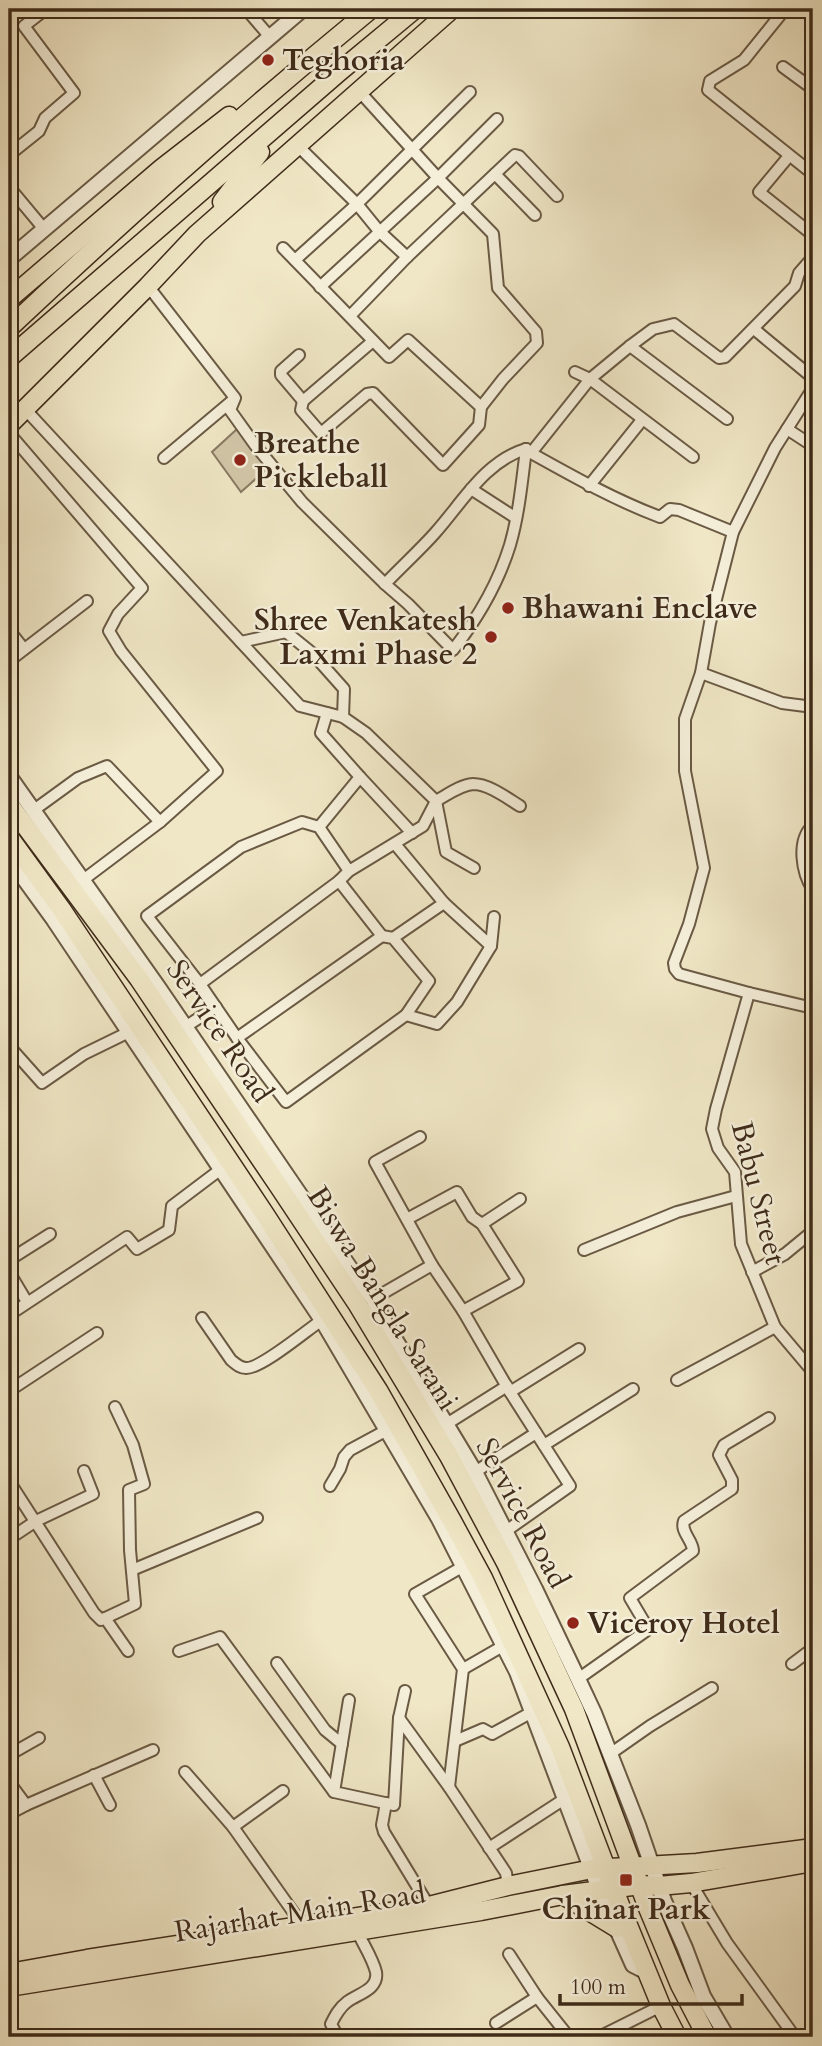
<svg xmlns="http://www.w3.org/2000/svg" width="822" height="2046" font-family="Cardo,serif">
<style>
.green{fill:#d2c7a9;stroke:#887961;stroke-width:2}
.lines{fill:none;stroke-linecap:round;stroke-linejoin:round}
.minor-casing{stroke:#6a5a44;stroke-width:14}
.tertiary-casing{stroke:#6a5a44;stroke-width:18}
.primary-casing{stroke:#3e2b19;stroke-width:21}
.minor{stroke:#f5efda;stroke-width:10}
.tertiary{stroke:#f5efda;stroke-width:14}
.primary{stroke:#f0e7c6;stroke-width:18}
.poi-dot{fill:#8f2418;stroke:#f5efda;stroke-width:2.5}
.labels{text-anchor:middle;stroke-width:5;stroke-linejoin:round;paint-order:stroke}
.poi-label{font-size:30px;font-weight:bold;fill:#3e2b19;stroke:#f5efda;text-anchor:start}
.street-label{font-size:30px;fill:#3e2b19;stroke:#f5efda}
</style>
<rect width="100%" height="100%" fill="#f0e7c6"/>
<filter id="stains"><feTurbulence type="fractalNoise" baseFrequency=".00286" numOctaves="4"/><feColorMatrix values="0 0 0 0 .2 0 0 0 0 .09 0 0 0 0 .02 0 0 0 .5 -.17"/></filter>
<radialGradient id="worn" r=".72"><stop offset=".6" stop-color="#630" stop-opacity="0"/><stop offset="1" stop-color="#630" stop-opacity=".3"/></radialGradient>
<path class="green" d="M237,429l31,39 -27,24 -29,-40z"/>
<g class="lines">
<g class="minor-casing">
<g id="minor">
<path d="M246,9l24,28"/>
<path d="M775,9l6,5 -37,46 -34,21 -2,9 105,84"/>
<path d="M783,67l30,22"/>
<path d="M297,145l60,59 22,27 28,26 108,-102 4,1 38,40"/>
<path d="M9,155l30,-24 6,-13 29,-25 -50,-67 22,-17"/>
<path d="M789,156l-30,36 54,43"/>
<path d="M495,174l40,41"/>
<path d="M9,187l35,42"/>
<path d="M283,248l106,109 19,-17 73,67 22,-28 34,-36 -1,-11 -38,-44 -5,-54 -55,-56 -79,-87"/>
<path d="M295,260l62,-56 113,-112"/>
<path d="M148,286l87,112 -5,12 25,35 47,57 83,82 23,20 45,46c25,-32 45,-66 57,-105 9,-31 12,-64 16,-96"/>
<path d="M320,287l118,-109 59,-59"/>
<path d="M350,316l57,-59"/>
<path d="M754,329l59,49"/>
<path d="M299,355l-18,16v4l22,26 70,-60"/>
<path d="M575,372l15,7 103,78"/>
<path d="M813,388l-38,60 -42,84 -23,91 -9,50 -16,46v52l19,97 -15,56 -15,39 1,6 4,5 70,19 -33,116 -4,20 6,19 17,24 6,72 34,83 38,45"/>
<path d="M303,401l-2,9 20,23 46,-39 6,-1 70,72 36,-40 2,-18"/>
<path d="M25,409l275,297 43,11 23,16 70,68 -13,25 -74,45 -10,10 -139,103 -53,-68 94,-69 61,-25 17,5 30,44"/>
<path d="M727,419l-97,-73 23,-17 21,-5 45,34 6,-1 70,-71 4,-13 14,-16"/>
<path d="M787,429l26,17"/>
<path d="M9,433l133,155 -24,26 -9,17 12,20 96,120 -57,51 -77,58"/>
<path d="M526,449l5,4c43,24 84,47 129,64l10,-8 9,1 54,22"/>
<path d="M531,453l59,-74 40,-33"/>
<path d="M164,458l69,-58"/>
<path d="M589,486l53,-66"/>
<path d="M471,489l45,29"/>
<path d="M385,584c16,-17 34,-33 50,-51 27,-30 50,-72 91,-84"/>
<path d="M9,630l15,19"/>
<path d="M241,642l45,-10 26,21 32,36 -1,28"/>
<path d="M9,661l78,-60"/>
<path d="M701,673l81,30 31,4"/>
<path d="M360,777l52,56"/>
<path d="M34,810l44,-32 29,-12 53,56"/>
<path d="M813,825c-17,16 -11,48 0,65"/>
<path d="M319,827l41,-50 -39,-44 6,-20"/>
<path d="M474,868l-28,-16 -10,-51c11,-6 24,-16 37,-17 16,0 34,14 47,22"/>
<path d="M339,881l43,55"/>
<path d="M444,903l47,43"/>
<path d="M393,938l36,43 -23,34 -120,87 -49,-64 145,-102 11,2 51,-35 -49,-59"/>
<path d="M200,984l37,54"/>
<path d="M749,993l64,15"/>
<path d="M406,1015l31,9 20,-22 34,-56 3,-29"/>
<path d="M185,1027l31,-20"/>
<path d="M9,1046l33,37 42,-29 45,-22"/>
<path d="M420,1137l-45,25 57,103 31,46 47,81 60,94 -64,45"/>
<path d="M407,1219l50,-27 15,25 10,7 36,57 -55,30"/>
<path d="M482,1224l38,-25"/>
<path d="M584,1250l93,-38 59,-16"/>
<path d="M9,1260l41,-26"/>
<path d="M9,1272l18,30"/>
<path d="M752,1272l33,-18 28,-23"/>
<path d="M373,1299l59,-34"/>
<path d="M9,1315l118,-78 10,12 32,-19 3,-24 49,-37"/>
<path d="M202,1318l29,42c5,4 9,8 15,8 15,1 61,-38 76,-48"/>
<path d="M677,1380l98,-53"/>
<path d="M9,1391l88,-58"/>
<path d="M510,1392l69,-43"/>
<path d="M445,1425l62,-39"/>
<path d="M544,1445l89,-56"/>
<path d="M475,1472l61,-39"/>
<path d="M9,1481l85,132 7,7 34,-16 -5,-54 -1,-60 15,-6 -11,-39 -18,-38"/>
<path d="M330,1486l10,-17 4,-12 6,-7 37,-20"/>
<path d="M9,1539l27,-18 57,-27 -9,-23"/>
<path d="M132,1570l125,-52"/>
<path d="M105,1618l23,33"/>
<path d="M179,1651l41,-14 114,155"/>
<path d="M277,1663l48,67 17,14"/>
<path d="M792,1664l16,-12 5,2"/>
<path d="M463,1669l40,-23"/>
<path d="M578,1679l68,-48 1,-3 -1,-3 -16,-27 63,-47c0,-11 -13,-19 -9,-30l48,-32v-9l-13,-25 5,-10 45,-27"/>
<path d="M349,1700l-15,92 60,13 5,-87 6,-27"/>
<path d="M399,1718l50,69 57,86 2,13"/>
<path d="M455,1741l28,-12 9,5 40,-22"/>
<path d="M610,1754l40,-28 62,-38"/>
<path d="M9,1755l30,-17"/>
<path d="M185,1772l48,55 70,99"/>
<path d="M94,1775l16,30"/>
<path d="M9,1782l17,23 -17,9"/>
<path d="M449,1787l14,-118 -48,-75 54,-31"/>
<path d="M386,1803l-4,22 2,7 45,74"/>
<path d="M26,1805l127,-55"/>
<path d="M233,1827l50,-36"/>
<path d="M489,1848l77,-50"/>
<path d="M691,1883l36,60 68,94"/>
<path d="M509,1954l28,43 32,40"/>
<path d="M496,2023l41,-26"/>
<path d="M164,2037h1"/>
<path d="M338,2037l-7,-13c4,-8 8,-16 16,-22 10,-8 32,-12 29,-30 -3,-13 -13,-28 -19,-41"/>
<path d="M599,2037l62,-31"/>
</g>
</g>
<g class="tertiary-casing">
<g id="tertiary">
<path d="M9,259l294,-250"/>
<path d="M9,776l149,211 192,281 23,31 11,22 91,151 60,117 43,90 16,34 44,112 26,76 21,47 18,48 24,41"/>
<path d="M9,858l45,62 268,400 117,199 78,153 82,217 34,76 14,7"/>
</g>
</g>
<g class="primary-casing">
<g id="primary">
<path d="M222,202l38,-50"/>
<path d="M9,299l153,-131 67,-52"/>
<path d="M9,328c117,-110 238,-217 362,-319"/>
<path d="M9,358l330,-286 76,-63"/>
<path d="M9,425l139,-139 49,-52 255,-225"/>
<path d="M9,804l130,175 139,206 80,120 91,151 57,107 68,146 74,199 32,77 27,52"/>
<path d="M9,837l53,73 204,306 112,174 74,131 31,57 77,169 63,166 38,93 16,31"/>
<path d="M563,1895l54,33"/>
<path d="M9,1973l78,-14 342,-53 79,-20 84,-17 105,-6 116,-15"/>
<path d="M9,1987l472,-76 82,-16 77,-10 19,1 32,-3 122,-21"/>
</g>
</g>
<use href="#minor" class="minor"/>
<use href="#tertiary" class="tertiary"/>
<use href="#primary" class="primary"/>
</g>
<g class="poi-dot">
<circle cx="268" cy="60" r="7"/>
<circle cx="240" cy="460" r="7"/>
<circle cx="508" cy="608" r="7"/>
<circle cx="491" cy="637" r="7"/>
<circle cx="573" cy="1623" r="7"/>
<rect x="619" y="1873" width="14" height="14" rx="3.5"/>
</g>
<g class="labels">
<g class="poi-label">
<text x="282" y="70">Teghoria</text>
<text x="254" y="453">Breathe<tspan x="254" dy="34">Pickleball</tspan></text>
<text x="522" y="618">Bhawani Enclave</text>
<text x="477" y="630" text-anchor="end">Shree Venkatesh<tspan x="477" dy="34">Laxmi Phase 2</tspan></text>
<text x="587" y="1633">Viceroy Hotel</text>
<text x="626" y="1919" text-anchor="middle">Chinar Park</text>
</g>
<g class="street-label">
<text transform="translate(220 1031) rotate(56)" y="10">Service Road</text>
<text transform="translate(759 1193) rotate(76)" y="10">Babu Street</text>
<text transform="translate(383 1298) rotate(58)" y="10">Biswa Bangla Sarani</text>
<text transform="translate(523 1513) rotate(62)" y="10">Service Road</text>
<text transform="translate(300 1912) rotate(-9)" y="10">Rajarhat Main Road</text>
</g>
</g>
<rect width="822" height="2046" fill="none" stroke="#f0e7c6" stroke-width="35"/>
<rect x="10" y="10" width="801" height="2025" fill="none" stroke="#3e2b19" stroke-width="3.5"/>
<rect x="18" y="18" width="787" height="2011" fill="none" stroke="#3e2b19" stroke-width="2"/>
<path d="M560 1994v10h182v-10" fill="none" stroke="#3e2b19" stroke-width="3.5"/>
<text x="570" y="1994" font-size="21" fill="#3e2b19" stroke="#f5efda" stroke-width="5" paint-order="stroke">100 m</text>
<rect width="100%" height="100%" filter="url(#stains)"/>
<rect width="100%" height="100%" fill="url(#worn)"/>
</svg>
